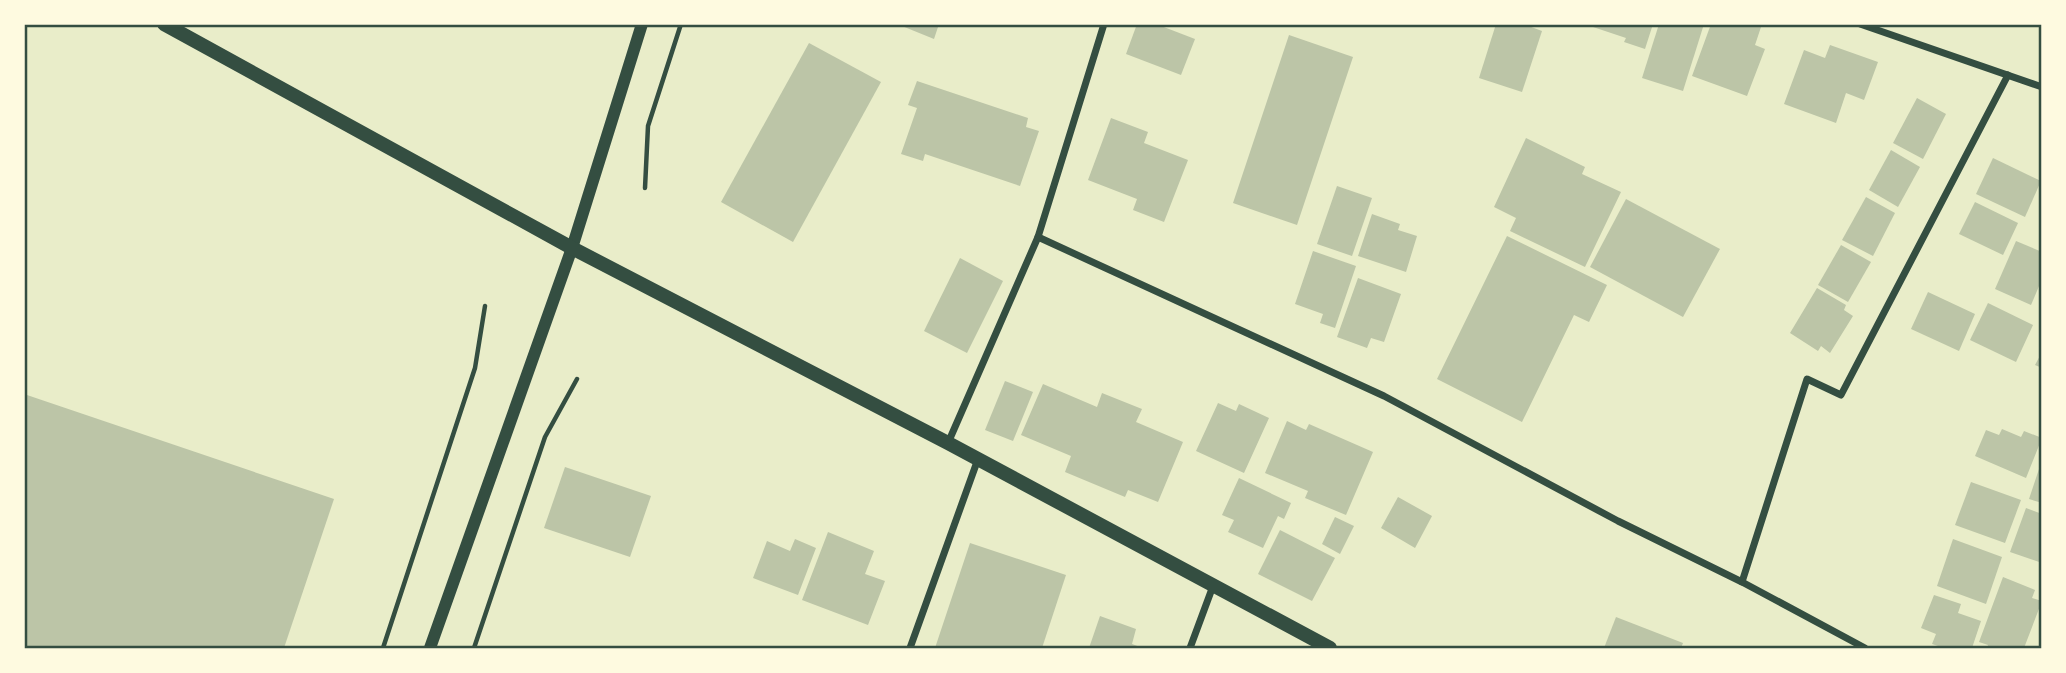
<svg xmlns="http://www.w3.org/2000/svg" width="2066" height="673" font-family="'Nunito Sans',sans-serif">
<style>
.building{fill:#bcc5a7}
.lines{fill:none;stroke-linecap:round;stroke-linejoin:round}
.path{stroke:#344e41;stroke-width:4.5}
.minor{stroke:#344e41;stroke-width:7}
.tertiary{stroke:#344e41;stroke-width:12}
.secondary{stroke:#344e41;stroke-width:14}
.neatline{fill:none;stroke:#344e41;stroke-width:2.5}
</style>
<rect width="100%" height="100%" fill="#e9edc9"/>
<g class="building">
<path d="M897,24h42l-5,15z"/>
<path d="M1137,24h19l39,15 -14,36 -55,-21z"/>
<path d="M1496,24h27l19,7 -20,61 -43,-14z"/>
<path d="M1653,24l-8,25 -21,-7 2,-4 -39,-13z"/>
<path d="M1659,24h45l-21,67 -41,-13z"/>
<path d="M1711,24h51l-7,21 10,4 -18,47 -55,-20z"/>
<path d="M1289,35l64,22 -56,168 -64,-22z"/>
<path d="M809,43l72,39 -88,160 -72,-40z"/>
<path d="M1830,45l48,17 -14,38 -18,-7 -10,30 -52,-19 20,-54 21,8z"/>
<path d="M917,81l111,37 -2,9 13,4 -19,55 -95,-32 -2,7 -22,-7 16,-46 -9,-3z"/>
<path d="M1917,98l29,16 -23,45 -30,-16z"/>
<path d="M1111,118l37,14 -4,11 44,17 -24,62 -31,-12 4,-11 -49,-19z"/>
<path d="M1526,138l59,29 -3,7 39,18 -36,75 -75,-36 6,-13 -22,-11z"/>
<path d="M1891,150l29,17 -22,40 -29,-17z"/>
<path d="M1993,158l48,23 -16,36 -49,-23z"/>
<path d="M1337,186l35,12 -20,58 -35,-12z"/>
<path d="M1866,197l29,16 -22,43 -31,-16z"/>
<path d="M1626,199l94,50 -37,68 -93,-50z"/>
<path d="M1975,202l43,21 -15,32 -44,-21z"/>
<path d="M1372,214l28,10 -2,6 19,6 -11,36 -48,-16z"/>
<path d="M1507,236l100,49 -18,37 -15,-7 -52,107 -85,-43z"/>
<path d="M2016,241l26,11v27l-11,26 -36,-16z"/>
<path d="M1841,245l30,17 -23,40 -30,-17z"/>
<path d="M1313,251l43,15 -21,62 -15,-5 3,-9 -28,-10z"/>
<path d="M960,258l43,23 -36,72 -43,-22z"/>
<path d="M1358,278l43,16 -17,48 -13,-4 -4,10 -30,-11z"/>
<path d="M1817,288l29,17 -2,5 9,6 -23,37 -9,-7 -3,5 -28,-18z"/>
<path d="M1928,292l47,22 -16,37 -48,-22z"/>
<path d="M1988,303l45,22 -17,37 -46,-22z"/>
<path d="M2042,352v16l-7,-3z"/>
<path d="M1005,381l28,11 -20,49 -28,-11z"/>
<path d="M1043,384l54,23 5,-14 40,16 -6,13 47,20 -25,60 -30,-12 -3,7 -60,-25 6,-16 -50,-21z"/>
<path d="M24,394l310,105 -50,149h-260z"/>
<path d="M1218,403l18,8 3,-7 30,14 -25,55 -48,-22z"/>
<path d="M1287,421l19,9 3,-6 64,28 -27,63 -41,-17 3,-7 -43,-18z"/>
<path d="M2002,429l19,8 3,-6 18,7 -16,40 -51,-22 11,-26 13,5z"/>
<path d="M2041,463h1v40l-13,-4z"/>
<path d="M565,467l86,29 -21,61 -86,-29z"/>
<path d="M1239,478l52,25 -7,16 -6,-3 -15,32 -35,-16 6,-12 -12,-5z"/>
<path d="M1971,482l50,18 -16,43 -50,-18z"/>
<path d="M1398,497l34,19 -17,32 -34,-20z"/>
<path d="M2026,508l16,6 -2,9 2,40 -32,-11z"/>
<path d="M1335,517l19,9 -14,28 -18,-10z"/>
<path d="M1280,530l55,28 -23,43 -54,-27z"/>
<path d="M828,532l46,19 -9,23 20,7 -17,44 -66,-25z"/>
<path d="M795,539l21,9 -18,47 -45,-17 14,-37 23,10z"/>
<path d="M1953,539l49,18 -16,47 -49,-18z"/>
<path d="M970,543l96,32 -24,73h-107z"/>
<path d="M2003,577l32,13 -3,8 10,3 -18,47h-37l1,-3 -9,-3z"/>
<path d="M1934,595l27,9 -3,9 23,8 -9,27h-28l-12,-4 4,-10 -15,-6z"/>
<path d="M1100,616l36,13 -4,15 11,4h-54z"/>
<path d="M1616,617l67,26 -2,5h-77z"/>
</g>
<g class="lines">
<g class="path">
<path d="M645,188l3,-62 33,-102"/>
<path d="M383,648l92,-280 10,-62"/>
<path d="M474,648l71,-211 32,-58"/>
</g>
<g class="minor">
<path d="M1860,24l182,63"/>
<path d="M1038,237l346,159 234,125 124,61 123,66"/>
<path d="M948,443l90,-206 66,-213"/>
<path d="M1742,582l65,-203 34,16 167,-320"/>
<path d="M910,648l68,-189"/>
<path d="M1190,648l23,-62"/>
</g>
<path class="tertiary" d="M430,648l142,-400 70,-224"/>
<path class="secondary" d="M164,24l408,224 376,195 382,205"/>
</g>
<rect width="2066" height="673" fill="none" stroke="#fefae0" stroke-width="52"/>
<rect x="26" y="26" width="2014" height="621" class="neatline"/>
</svg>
